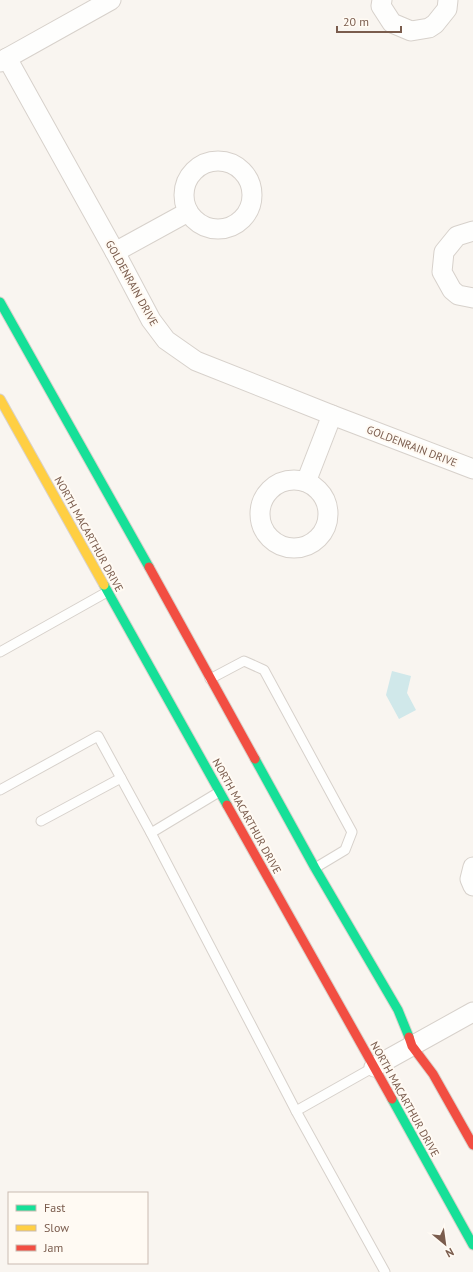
<svg xmlns="http://www.w3.org/2000/svg" width="473" height="1272" font-family="'PT Sans',sans-serif">
<style>
.water{fill:#d0e8ea}
.lines{fill:none;stroke-linecap:round;stroke-linejoin:round}
.lane-casing{stroke:#d7d1cb;stroke-width:11}
.street-casing{stroke:#d7d1cb;stroke-width:21}
.fast-casing{stroke:#d9d2cb;stroke-width:11}
.slow-casing{stroke:#d9d2cb;stroke-width:11}
.jam-casing{stroke:#d9d2cb;stroke-width:11}
.lane{stroke:#fefefd;stroke-width:9}
.street{stroke:#fefefd;stroke-width:19}
.fast{stroke:#16e098;stroke-width:9}
.slow{stroke:#ffcf43;stroke-width:9}
.jam{stroke:#f24e42;stroke-width:9}
.labels{text-anchor:middle;stroke-width:4;stroke-linejoin:round;paint-order:stroke}
.street-label{font-size:11px;fill:#7a5c4d;stroke:#fffaf3}
</style>
<rect width="100%" height="100%" fill="#f9f5f0"/>
<path class="water" d="M392,671l19,5 -4,17 9,17 -17,9 -13,-24z"/>
<g class="lines">
<g class="lane-casing">
<g id="lane">
<path d="M0,652l107,-60"/>
<path d="M210,679l34,-18 20,9 88,162 -7,18 -30,18"/>
<path d="M0,790l98,-54 53,97 145,278 89,161"/>
<path d="M41,821l80,-43"/>
<path d="M151,833l68,-41"/>
<path d="M296,1111l78,-44"/>
</g>
</g>
<g class="street-casing">
<g id="street">
<path d="M382,0l-1,6 11,17 19,8 18,-3 6,-4 12,-15 1,-9"/>
<path d="M7,58l108,194 36,68 15,20 30,21 136,54 141,54"/>
<path d="M0,62l111,-62"/>
<circle cx="218" cy="195" r="34"/>
<path d="M473,231l-16,5 -13,16 -2,20 10,18 6,5 15,3"/>
<path d="M115,252l73,-40"/>
<circle cx="294" cy="514" r="34"/>
<path d="M306,482l26,-67"/>
<path d="M473,867l-3,12 3,7"/>
<path d="M374,1067l99,-55"/>
</g>
</g>
<g class="fast-casing">
<g id="fast">
<path d="M0,302l149,265"/>
<path d="M104,585l123,220"/>
<path d="M255,759l60,109 83,142 11,27"/>
<path d="M392,1099l81,146"/>
</g>
</g>
<g class="slow-casing">
<path id="slow" d="M0,399l104,186"/>
</g>
<g class="jam-casing">
<g id="jam">
<path d="M149,567l106,192"/>
<path d="M227,805l165,294"/>
<path d="M409,1037l3,9 21,28 40,71"/>
</g>
</g>
<use href="#lane" class="lane"/>
<use href="#street" class="street"/>
<use href="#fast" class="fast"/>
<use href="#slow" class="slow"/>
<use href="#jam" class="jam"/>
</g>
<g class="labels">
<g class="street-label">
<text transform="translate(132 283) rotate(61)" y="4">GOLDENRAIN DRIVE</text>
<text transform="translate(412 446) rotate(21)" y="4">GOLDENRAIN DRIVE</text>
<text transform="translate(89 534) rotate(61)" y="4">NORTH MACARTHUR DRIVE</text>
<text transform="translate(247 816) rotate(61)" y="4">NORTH MACARTHUR DRIVE</text>
<text transform="translate(405 1099) rotate(61)" y="4">NORTH MACARTHUR DRIVE</text>
</g>
</g>
<rect x="8" y="1192" width="140" height="72" fill="#fffaf3" stroke="#cabbb1"/>
<rect x="16" y="1205" width="20" height="6" fill="#16e098" stroke="#cabbb1"/>
<text x="44" y="1212" font-size="12" fill="#7a5c4d">Fast</text>
<rect x="16" y="1225" width="20" height="6" fill="#ffcf43" stroke="#cabbb1"/>
<text x="44" y="1232" font-size="12" fill="#7a5c4d">Slow</text>
<rect x="16" y="1245" width="20" height="6" fill="#f24e42" stroke="#cabbb1"/>
<text x="44" y="1252" font-size="12" fill="#7a5c4d">Jam</text>
<g transform="translate(445 1244) rotate(151)" stroke="#fffaf3" stroke-width="3" paint-order="stroke">
<path d="M0-3L7 15L0 10L-7 15Z" fill="#7a5c4d"/>
<text y="-6" font-size="11" font-weight="bold" text-anchor="middle" fill="#7a5c4d">N</text>
</g>
<path d="M337 26v6h64v-6" fill="none" stroke="#7a5c4d" stroke-width="2"/>
<text x="343" y="26" font-size="12" fill="#7a5c4d" stroke="#fffaf3" stroke-width="3" paint-order="stroke">20 m</text>
</svg>
